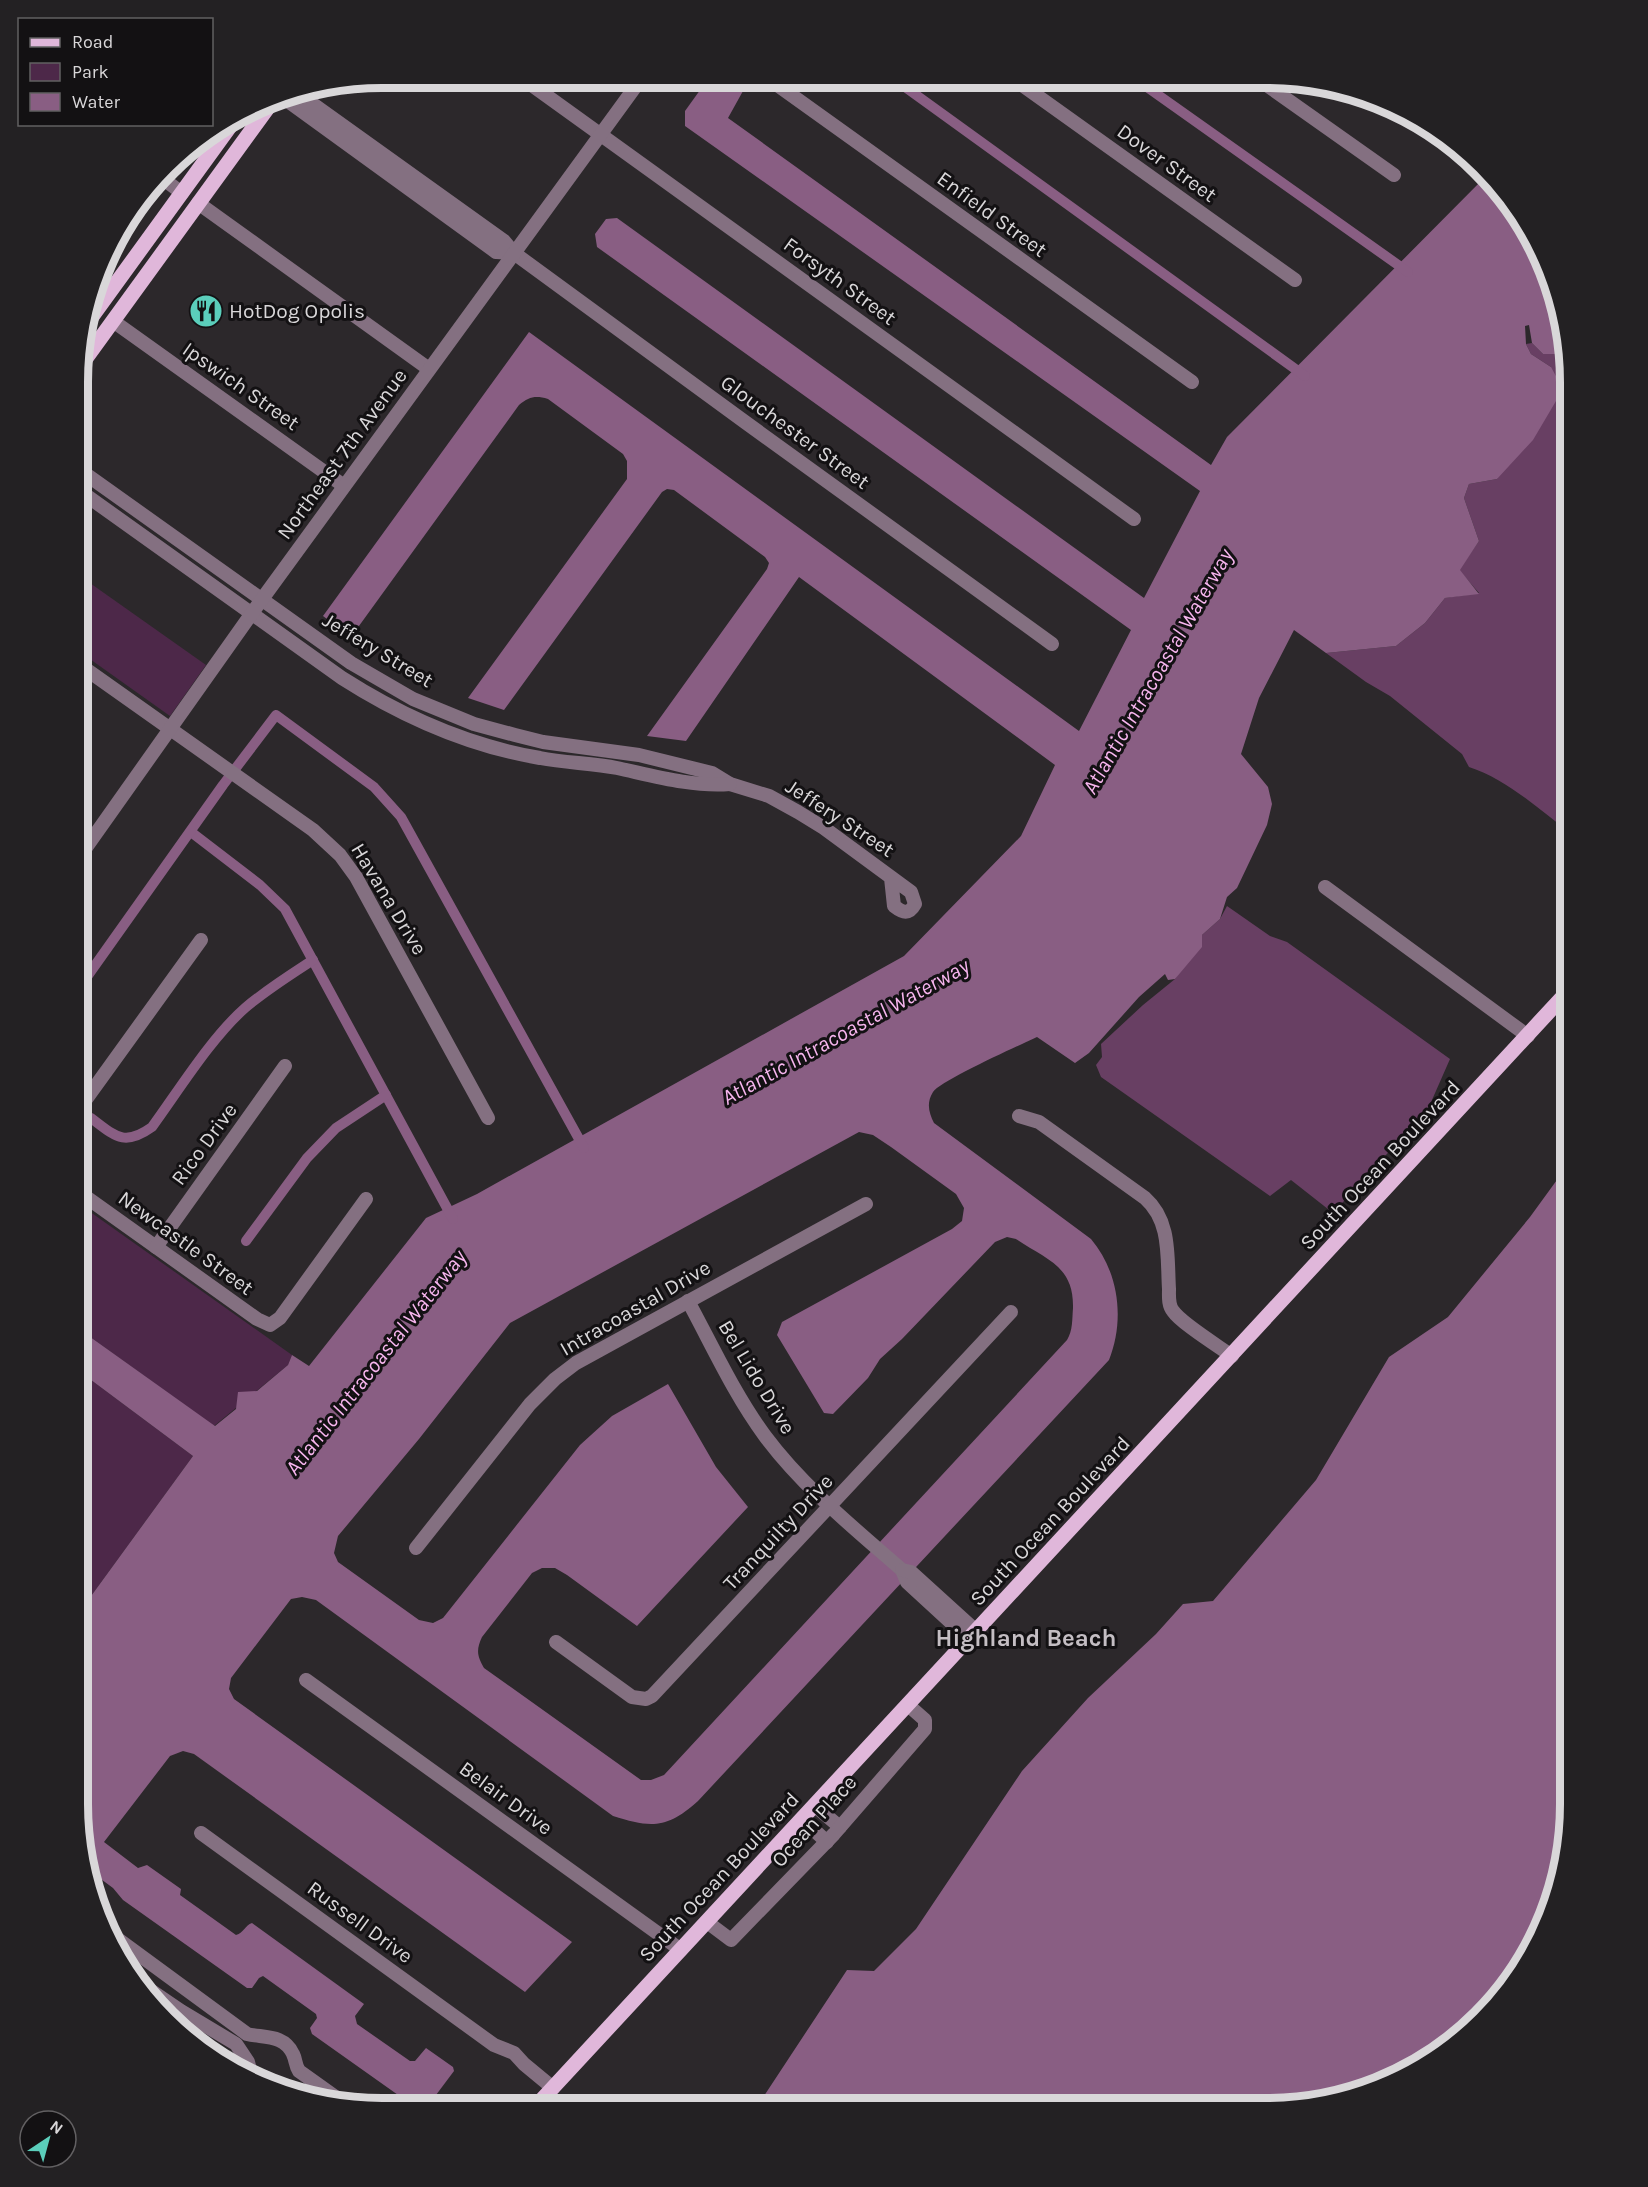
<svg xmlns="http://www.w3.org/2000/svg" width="1648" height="2187" font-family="Karla,sans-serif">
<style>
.green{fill:#4d2849}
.forest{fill:#683f63}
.water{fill:#895e83;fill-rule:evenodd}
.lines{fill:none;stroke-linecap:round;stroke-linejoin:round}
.canal{stroke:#895e83;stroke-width:10}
.minor{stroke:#847081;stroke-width:14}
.major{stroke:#e0b7da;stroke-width:15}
.labels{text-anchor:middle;stroke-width:6;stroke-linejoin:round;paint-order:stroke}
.street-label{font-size:21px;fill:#d9d7d9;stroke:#131113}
.poi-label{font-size:21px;fill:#d9d7d9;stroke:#131113;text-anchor:start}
.water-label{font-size:22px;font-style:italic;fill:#f7b5ee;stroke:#131113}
.quarter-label{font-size:24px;font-weight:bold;fill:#c4bec3;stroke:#131113}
.rim{fill:none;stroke:#d9d7d9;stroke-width:8}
</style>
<rect width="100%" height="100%" fill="#2c282b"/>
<g class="green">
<path d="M80,576l126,89 -36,51 -90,-64z"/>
<path d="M79,1204l213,151 -4,10 -74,61 -135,-97z"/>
<path d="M79,1371l114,85 -115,158z"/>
</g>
<g class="forest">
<path d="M1532,343l11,11h11l9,7h4l3,21v451c-31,-24 -64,-54 -101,-66l-7,-13 -72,-58 -24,-14 -40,-29 70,-7 29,-23 20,-25 34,-5 -20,-23 20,-29 -15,-43 5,-14 28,-5 54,-112 -20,-13 -5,-10z"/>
<path d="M1227,906l43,30 17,6 163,117 -22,50 -95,104 -42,-33 -21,16 -169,-119 -5,-12 6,-8 -1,-13 42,-39 32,-26 27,-44 18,-16z"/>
</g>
<g class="water">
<path d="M708,79h37l3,3 -20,36 483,347 16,-28 260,-262 8,7 43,66 22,56 7,53 -4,4 -9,-7h-11l-11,-11 -3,-18 -4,1 1,18 5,10 20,13 7,13 -2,21 -23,39 -36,39 -28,5 -5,14 15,43 -19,29 19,24 -34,4 -20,25 -29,23 -70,7 -32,-23 -35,68 -18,56 27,33 4,17 -5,21 -30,63 -10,9 -7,22 -18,16v12l-27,32 -7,1 -3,-6 -26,23 -50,56 -14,10 -38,-26c-17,8 -97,44 -104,55 -7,11 -4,21 1,31l157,116c28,33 34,81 18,121l-411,441c-31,28 -47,27 -85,15l-297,-216 -14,-3 -11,2 -60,79 -2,11 5,10 338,243 -47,50 -331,-238 -11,-3 -13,5 -66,86 34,26 9,-3 34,24 -1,6 56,40c8,-2 9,-10 16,-12l112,81 -9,12 2,8 53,37h5l11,-13 27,19 1,4 -27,36h-12l-103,-73 -2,-6 7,-10 -1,-4 -53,-38 -4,2 -7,10h-5l-124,-88 -10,-12 -27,-20 -8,-63v-191l115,-158 -114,-85v-42l136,97 21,-17 2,-17 19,-1 31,-26 4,-10 17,11 117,-148 51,-24 427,-238 117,-120 34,-71 -256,-188 -113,164 -39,-5 120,-167 2,-6 -4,-6 -91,-67 -7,-1 -5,3 -158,218 -36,-12 159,-219v-18l-4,-7 -75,-55c-13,-4 -19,-2 -29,6l-168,232 -28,-21 206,-284 550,399 52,-101 -534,-383 -2,-13 11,-15 11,-1 527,380 56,-107 -515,-365v-15zM859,1132l14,3 18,12 65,47 8,14 -2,13 -10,8 -170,93 -5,13 47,78 9,1 35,-36 12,-19 22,-20 93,-97 12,-5 9,2c31,21 58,27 57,69 -1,12 0,22 -6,32l-403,435 -13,5h-10l-157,-112c-7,-12 -8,-18 -2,-31l50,-64 10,-5h13l12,7 70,51 111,-119 -32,-40 -48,-83 -56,32 -32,29 -137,173 -10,5 -14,-3 -81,-58 -4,-9 4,-17 81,-97 91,-116z"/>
<path d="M1570,1162l-1,663 -15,77 -35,71 -53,60 -66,44 -56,22 -78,10 -510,-1 91,-138 27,1 42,-42 106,-158 66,-73 68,-64 27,-30 30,-3 103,-121 73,-123 59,-40 82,-100z"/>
</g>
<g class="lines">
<g class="canal">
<path d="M894,79l411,297"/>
<path d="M1137,80l271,192"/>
<path d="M191,832l69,53 25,24 168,310"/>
<path d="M79,988l144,-203 53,-70 98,72 27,30 183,331"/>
<path d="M91,1118c24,18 33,29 61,9 27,-37 59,-89 93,-119 21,-18 45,-33 68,-48"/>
<path d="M246,1241l61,-83 29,-30 50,-33"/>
</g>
<g class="minor">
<path d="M522,78l612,441"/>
<path d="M769,79l423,303"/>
<path d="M1015,80l280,200"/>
<path d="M1261,81l133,94"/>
<path d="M281,96l215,156 18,1 -10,-12 -208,-149"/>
<path d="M162,178l20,15"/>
<path d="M198,203l231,166"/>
<path d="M514,253l231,169 307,222"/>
<path d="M113,321l231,165"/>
<path d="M80,470l271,193 62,36 61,25 41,11 28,7 96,13 73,18 18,11 39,12 29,16 26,16 87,64 4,12c-6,11 -12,9 -21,2l-3,-28"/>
<path d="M80,491l262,187c61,39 127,68 198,80 26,5 52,5 77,10 37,8 75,19 113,16"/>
<path d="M80,665l233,165 27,25 16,22 132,241"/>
<path d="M80,856l172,-243 389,-534"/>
<path d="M1325,887l203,149"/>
<path d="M79,1109l122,-169"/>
<path d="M1019,1116l20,6 106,76c26,23 22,58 24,91 0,7 -1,16 4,22 8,12 45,35 59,45"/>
<path d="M79,1192l178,127 13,6 10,-7 86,-119"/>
<path d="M156,1247l129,-181"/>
<path d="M688,1301c24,44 46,93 77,135 38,51 89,92 137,134l5,12 62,57"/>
<path d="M416,1548l114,-144 25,-25 21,-16 290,-159"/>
<path d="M902,1570l9,2 65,59"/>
<path d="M556,1642l76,55 14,2 6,-3 359,-384"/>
<path d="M306,1680l375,270"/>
<path d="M815,1806l25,21"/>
<path d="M802,1819l25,23"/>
<path d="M201,1833l293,212 20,8 10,11 29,24"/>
<path d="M707,1922l24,18 103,-106 91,-105v-9l-17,-15"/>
<path d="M119,1940l128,94c16,4 37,0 46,20 3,6 2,11 6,17l49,35"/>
<path d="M137,1981l44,30 55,33 12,18 4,15"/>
</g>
<g class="major">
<path d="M88,322l143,-197"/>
<path d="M81,365l191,-263"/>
<path d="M535,2107l1035,-1118"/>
</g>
</g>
<defs>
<g id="restaurant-disc" transform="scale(1.725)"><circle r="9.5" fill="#5bcebb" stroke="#131113"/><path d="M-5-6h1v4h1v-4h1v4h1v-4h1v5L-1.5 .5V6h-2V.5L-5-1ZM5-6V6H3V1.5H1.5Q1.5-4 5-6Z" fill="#111"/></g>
</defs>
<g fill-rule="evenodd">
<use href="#restaurant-disc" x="206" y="311"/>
</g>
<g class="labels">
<g class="street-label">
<text transform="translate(1167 163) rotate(36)" y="7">Dover Street</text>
<text transform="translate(992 214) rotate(36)" y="7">Enfield Street</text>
<text transform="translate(840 281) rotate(36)" y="7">Forsyth Street</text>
<text transform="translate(241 386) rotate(35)" y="7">Ipswich Street</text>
<text transform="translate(795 432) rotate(36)" y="7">Glouchester Street</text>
<text transform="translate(342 454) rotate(-54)" y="7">Northeast 7th Avenue</text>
<text transform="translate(378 650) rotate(31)" y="7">Jeffery Street</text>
<text transform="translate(840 818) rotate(33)" y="7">Jeffery Street</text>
<text transform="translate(389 899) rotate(59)" y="7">Havana Drive</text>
<text transform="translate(204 1144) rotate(-54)" y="7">Rico Drive</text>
<text transform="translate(1380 1165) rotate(-47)" y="7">South Ocean Boulevard</text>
<text transform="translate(186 1243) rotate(36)" y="7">Newcastle Street</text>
<text transform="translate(635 1308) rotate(-30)" y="7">Intracoastal Drive</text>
<text transform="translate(757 1377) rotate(59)" y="7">Bel Lido Drive</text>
<text transform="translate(1050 1521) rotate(-47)" y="7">South Ocean Boulevard</text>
<text transform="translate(778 1532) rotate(-47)" y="7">Tranquilty Drive</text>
<text transform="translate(506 1798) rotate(36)" y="7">Belair Drive</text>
<text transform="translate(814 1821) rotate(-48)" y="7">Ocean Place</text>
<text transform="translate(719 1877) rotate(-47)" y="7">South Ocean Boulevard</text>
<text transform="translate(360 1922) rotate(36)" y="7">Russell Drive</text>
</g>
<g class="poi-label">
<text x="229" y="318">HotDog Opolis</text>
</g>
<g class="water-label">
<text transform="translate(1157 671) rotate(-60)" y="8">Atlantic Intracoastal Waterway</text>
<text transform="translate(845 1031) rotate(-29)" y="8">Atlantic Intracoastal Waterway</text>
<text transform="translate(375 1362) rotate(-52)" y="8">Atlantic Intracoastal Waterway</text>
</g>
<g class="quarter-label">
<text x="1026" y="1646">Highland Beach</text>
</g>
</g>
<path d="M0 0H1648V2187H0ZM382 88H1266A294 294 0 0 1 1560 382V1804A294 294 0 0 1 1266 2098H382A294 294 0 0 1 88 1804V382A294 294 0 0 1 382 88Z" fill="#232123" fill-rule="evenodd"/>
<path class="rim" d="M382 88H1266A294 294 0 0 1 1560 382V1804A294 294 0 0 1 1266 2098H382A294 294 0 0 1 88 1804V382A294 294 0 0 1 382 88Z"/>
<rect x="18" y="18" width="195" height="108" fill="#131113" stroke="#626062" stroke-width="1.5"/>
<rect x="30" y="38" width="30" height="9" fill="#e0b7da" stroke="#626062" stroke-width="1.5"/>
<text x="72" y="48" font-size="18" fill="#d9d7d9">Road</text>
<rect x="30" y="63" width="30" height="18" fill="#4d2849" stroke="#626062" stroke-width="1.5"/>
<text x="72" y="78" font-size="18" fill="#d9d7d9">Park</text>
<rect x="30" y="93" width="30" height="18" fill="#895e83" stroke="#626062" stroke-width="1.5"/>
<text x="72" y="108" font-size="18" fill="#d9d7d9">Water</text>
<g transform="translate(48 2139) rotate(36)"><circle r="28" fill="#131113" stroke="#626062" stroke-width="1.5"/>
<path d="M0-4.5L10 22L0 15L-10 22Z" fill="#5bcebb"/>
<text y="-9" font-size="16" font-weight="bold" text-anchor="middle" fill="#d9d7d9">N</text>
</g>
</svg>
